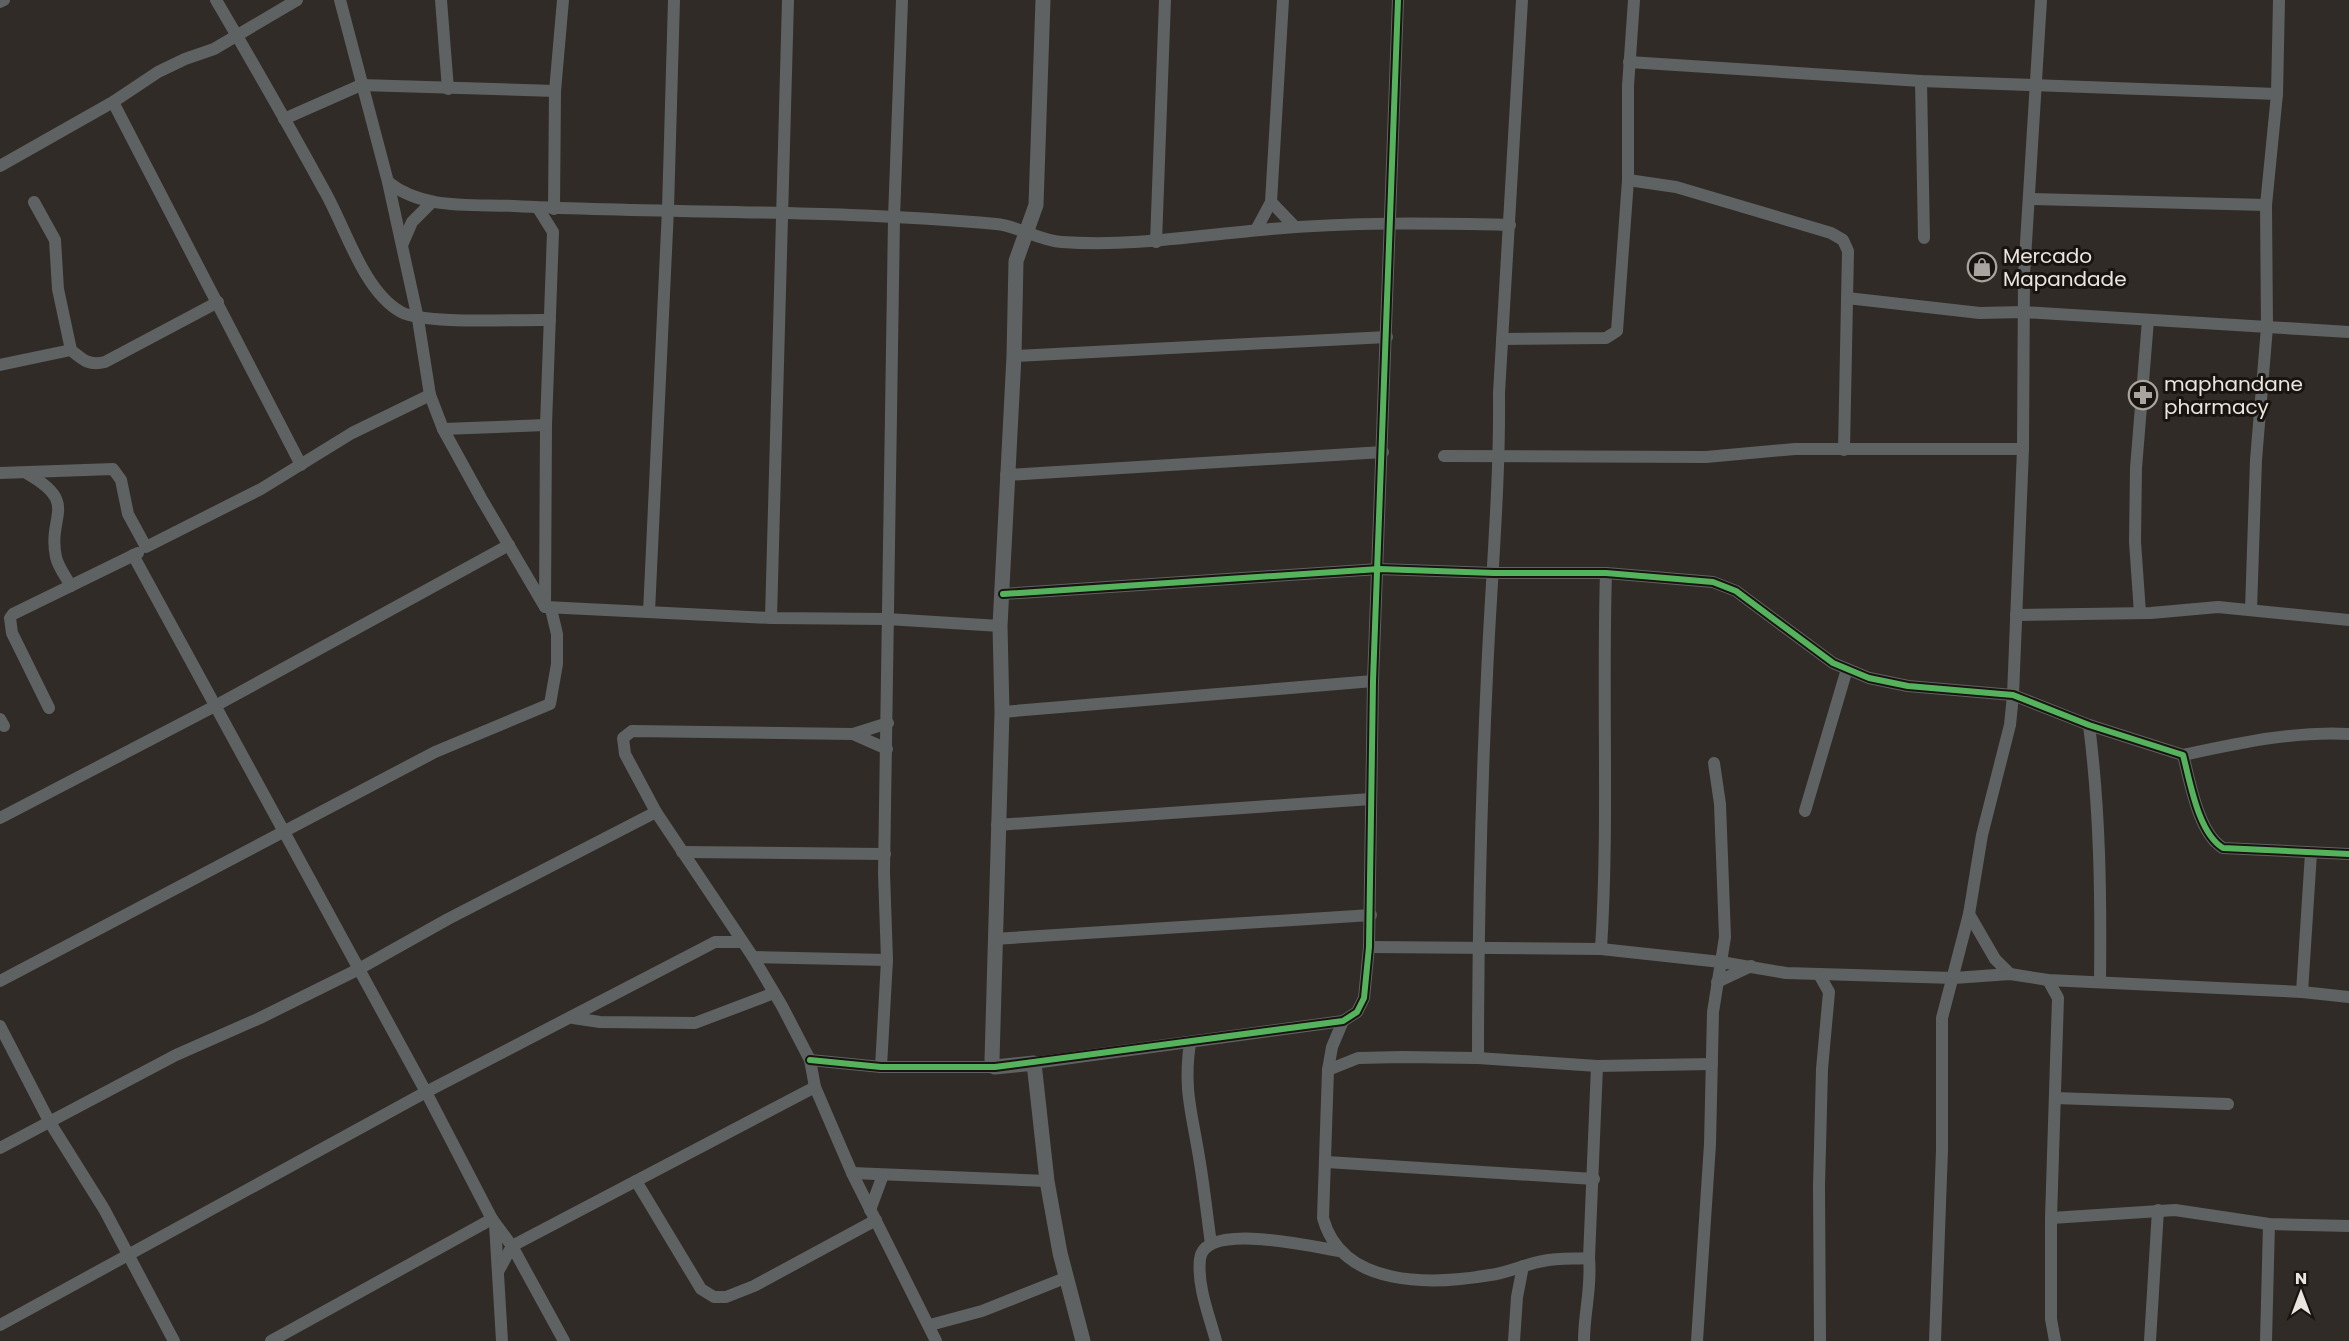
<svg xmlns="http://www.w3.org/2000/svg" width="2349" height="1341" font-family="Poppins,sans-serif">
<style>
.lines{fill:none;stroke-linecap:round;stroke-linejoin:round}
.minor{stroke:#5e6263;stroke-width:12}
.tertiary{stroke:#5e6263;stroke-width:15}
.cycleway-casing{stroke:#191410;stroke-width:10}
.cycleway{stroke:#56b35d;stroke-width:6}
.labels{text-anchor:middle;stroke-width:6;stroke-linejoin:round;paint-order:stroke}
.poi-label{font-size:20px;fill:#ebe5df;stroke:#191410;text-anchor:start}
</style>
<rect width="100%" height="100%" fill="#302b26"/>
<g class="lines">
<g class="minor">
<path d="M216,0c37,63 73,126 108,190 21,36 39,101 77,122 25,13 116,7 149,8"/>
<path d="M340,0l48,182 30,137 12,76 13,34 38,69 64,109 226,11 116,1 113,7"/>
<path d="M441,0l7,89"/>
<path d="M0,2l4,-2"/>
<path d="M1629,62l292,19 356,13"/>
<path d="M1921,81l3,157"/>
<path d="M113,102l188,363"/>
<path d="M284,119l77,-34 194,6"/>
<path d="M0,166l113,-64 45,-30 27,-13 29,-10 83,-49"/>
<path d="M1628,180l48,7 155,46 12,7 5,11 -4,199"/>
<path d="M388,182c34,28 84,22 126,24 160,8 322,3 482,18 23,2 43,17 66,18 70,5 139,-7 209,-13 80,-7 159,-6 239,-4"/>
<path d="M2031,199l235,6"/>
<path d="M34,202l21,38 3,49 13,61c12,10 18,16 34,12l113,-60"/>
<path d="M1271,202l24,25"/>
<path d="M538,208l15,24 -7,193 -1,182"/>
<path d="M554,209l1,-118 8,-91"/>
<path d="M1256,230l15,-28 12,-202"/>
<path d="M1156,242l9,-242"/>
<path d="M402,245l10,-23 20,-20"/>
<path d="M1847,298l133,15 43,-1 326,20"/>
<path d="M1502,339l104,-1 11,-7 11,-151v-94l6,-86"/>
<path d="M1014,356l373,-19"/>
<path d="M0,365l71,-15"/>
<path d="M443,429l103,-4"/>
<path d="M1444,456l262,1 89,-8h228"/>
<path d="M0,473l113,-4 8,11 7,34 18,33 115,-58 91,-56 78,-38"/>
<path d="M28,474c52,30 19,41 28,83 2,10 10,20 15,29"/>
<path d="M1006,475l377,-23"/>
<path d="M133,555l293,537 66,127 20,27 52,95"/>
<path d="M1003,594l376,-25 115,4h112l107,9 23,9 97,72 36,15 39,8 105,9 76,30 94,30c7,26 15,78 40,93l126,6"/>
<path d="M2251,610l5,-150 11,-133 -1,-122 11,-111 2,-94"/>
<path d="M649,612l19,-403 6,-209"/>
<path d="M2140,613l-5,-71 1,-74 12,-148"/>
<path d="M2016,615l135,-2 67,-6 131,13"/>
<path d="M771,618l17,-618"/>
<path d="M49,708l-37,-75 -2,-15 3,-4 125,-61"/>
<path d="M1002,712l371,-31"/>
<path d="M0,719l4,7"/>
<path d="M888,723l-35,11 -221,-3 -9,7 2,16 31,58 97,145 29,49 28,54 5,27 37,86 84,168"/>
<path d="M2089,725c11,87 12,169 11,257"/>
<path d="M853,734l34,15"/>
<path d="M2183,755c56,-12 109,-24 166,-21"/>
<path d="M1805,811l42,-142"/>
<path d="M0,818l215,-112 294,-161"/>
<path d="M997,825l374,-26"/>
<path d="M682,852l203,2"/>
<path d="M1969,914l26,45 15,15"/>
<path d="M994,939l377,-24"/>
<path d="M1369,947l232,2 120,13 65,11 168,5 56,-4 38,6 254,12 47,5"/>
<path d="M1601,949c8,-126 1,-251 5,-376"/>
<path d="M753,957l134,3"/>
<path d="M2048,980l10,18 -7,220v101l4,22"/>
<path d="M0,981l435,-229 115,-48 7,-40v-30l-6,-25"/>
<path d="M1717,982l34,-16"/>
<path d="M2302,992l9,-139"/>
<path d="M573,1018l27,4 95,1 79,-30"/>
<path d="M1343,1021l-11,26 -4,23 -5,148c19,70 109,67 167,57 18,-2 35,-11 53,-14 15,-3 31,-2 46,-3"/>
<path d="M0,1026l49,95 55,88 70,132"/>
<path d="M1190,1043c-7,46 2,70 9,114 5,29 8,58 12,87"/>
<path d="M1478,1058c0,-128 3,-255 9,-383 4,-94 13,-188 12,-282l23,-393"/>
<path d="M810,1060l71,7h114"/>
<path d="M1034,1063l309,-42 14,-9 7,-14 5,-51 4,-266 25,-681"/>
<path d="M881,1067l6,-107 -3,-87 10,-655 8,-218"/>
<path d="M1328,1070l30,-12 44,-1 76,1 119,8 115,-2"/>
<path d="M2055,1098l173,6"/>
<path d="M0,1148l176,-93 84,-37 97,-48 91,-51 208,-107"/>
<path d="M1327,1162l267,17"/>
<path d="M852,1173l195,8"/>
<path d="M636,1181l65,108 13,8h12l28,-11 122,-66"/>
<path d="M870,1210l13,-35"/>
<path d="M2051,1218l124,-8 94,14 80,2"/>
<path d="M495,1224l7,117"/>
<path d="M499,1270l13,-24 303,-159"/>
<path d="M0,1325l426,-233 289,-150h27"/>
<path d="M930,1325l52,-14 83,-33"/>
<path d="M271,1341l221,-122"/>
<path d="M1216,1341c-7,-26 -19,-55 -16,-82 4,-38 115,-12 139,-8"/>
<path d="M1514,1341l3,-44 6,-31"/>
<path d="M1584,1341c0,-29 8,-54 5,-83l8,-192"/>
<path d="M1697,1341l13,-197 3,-132 12,-75 -5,-133 -6,-41"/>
<path d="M1820,1341l-1,-155 3,-117 7,-77 -9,-16"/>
<path d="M1935,1341l7,-191v-132l27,-104 13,-79 28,-110 3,-30 10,-246 1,-174 17,-275"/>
<path d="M2150,1341l8,-131"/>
<path d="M2266,1341l3,-117"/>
</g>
<path class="tertiary" d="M1043,0l-7,205 -20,56 -2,95 -14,270 2,86 -10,348 3,7 39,-4 13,118 13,72 23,88"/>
<g class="cycleway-casing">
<g id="cycleway">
<path d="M1003,594l376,-25 115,4h112l107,9 23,9 97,72 36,15 39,8 105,9 76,30 94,30c7,26 15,78 40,93l126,6"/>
<path d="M810,1060l71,7h114l348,-46 14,-9 7,-14 5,-51 4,-266 25,-681"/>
</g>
</g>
<use href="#cycleway" class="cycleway"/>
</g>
<defs>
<g id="shop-ring" transform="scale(1.5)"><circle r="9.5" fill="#191410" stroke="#aaa49e" stroke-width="1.5"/><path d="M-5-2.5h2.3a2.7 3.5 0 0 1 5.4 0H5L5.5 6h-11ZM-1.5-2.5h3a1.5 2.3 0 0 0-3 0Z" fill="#aaa49e"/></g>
<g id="pharmacy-ring" transform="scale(1.5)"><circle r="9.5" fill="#191410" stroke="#aaa49e" stroke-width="1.5"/><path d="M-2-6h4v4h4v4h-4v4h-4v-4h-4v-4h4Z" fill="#aaa49e"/></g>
</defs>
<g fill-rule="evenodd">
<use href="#shop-ring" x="1982" y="267"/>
<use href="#pharmacy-ring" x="2143" y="395"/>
</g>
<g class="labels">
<g class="poi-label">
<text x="2003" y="263">Mercado<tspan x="2003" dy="23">Mapandade</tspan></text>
<text x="2164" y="391">maphandane<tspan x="2164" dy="23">pharmacy</tspan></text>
</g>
</g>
<g transform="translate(2301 1293)" stroke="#191410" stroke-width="4.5" paint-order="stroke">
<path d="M0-4.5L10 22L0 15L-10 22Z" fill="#ebe5df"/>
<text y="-9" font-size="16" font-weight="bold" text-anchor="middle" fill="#ebe5df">N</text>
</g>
</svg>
